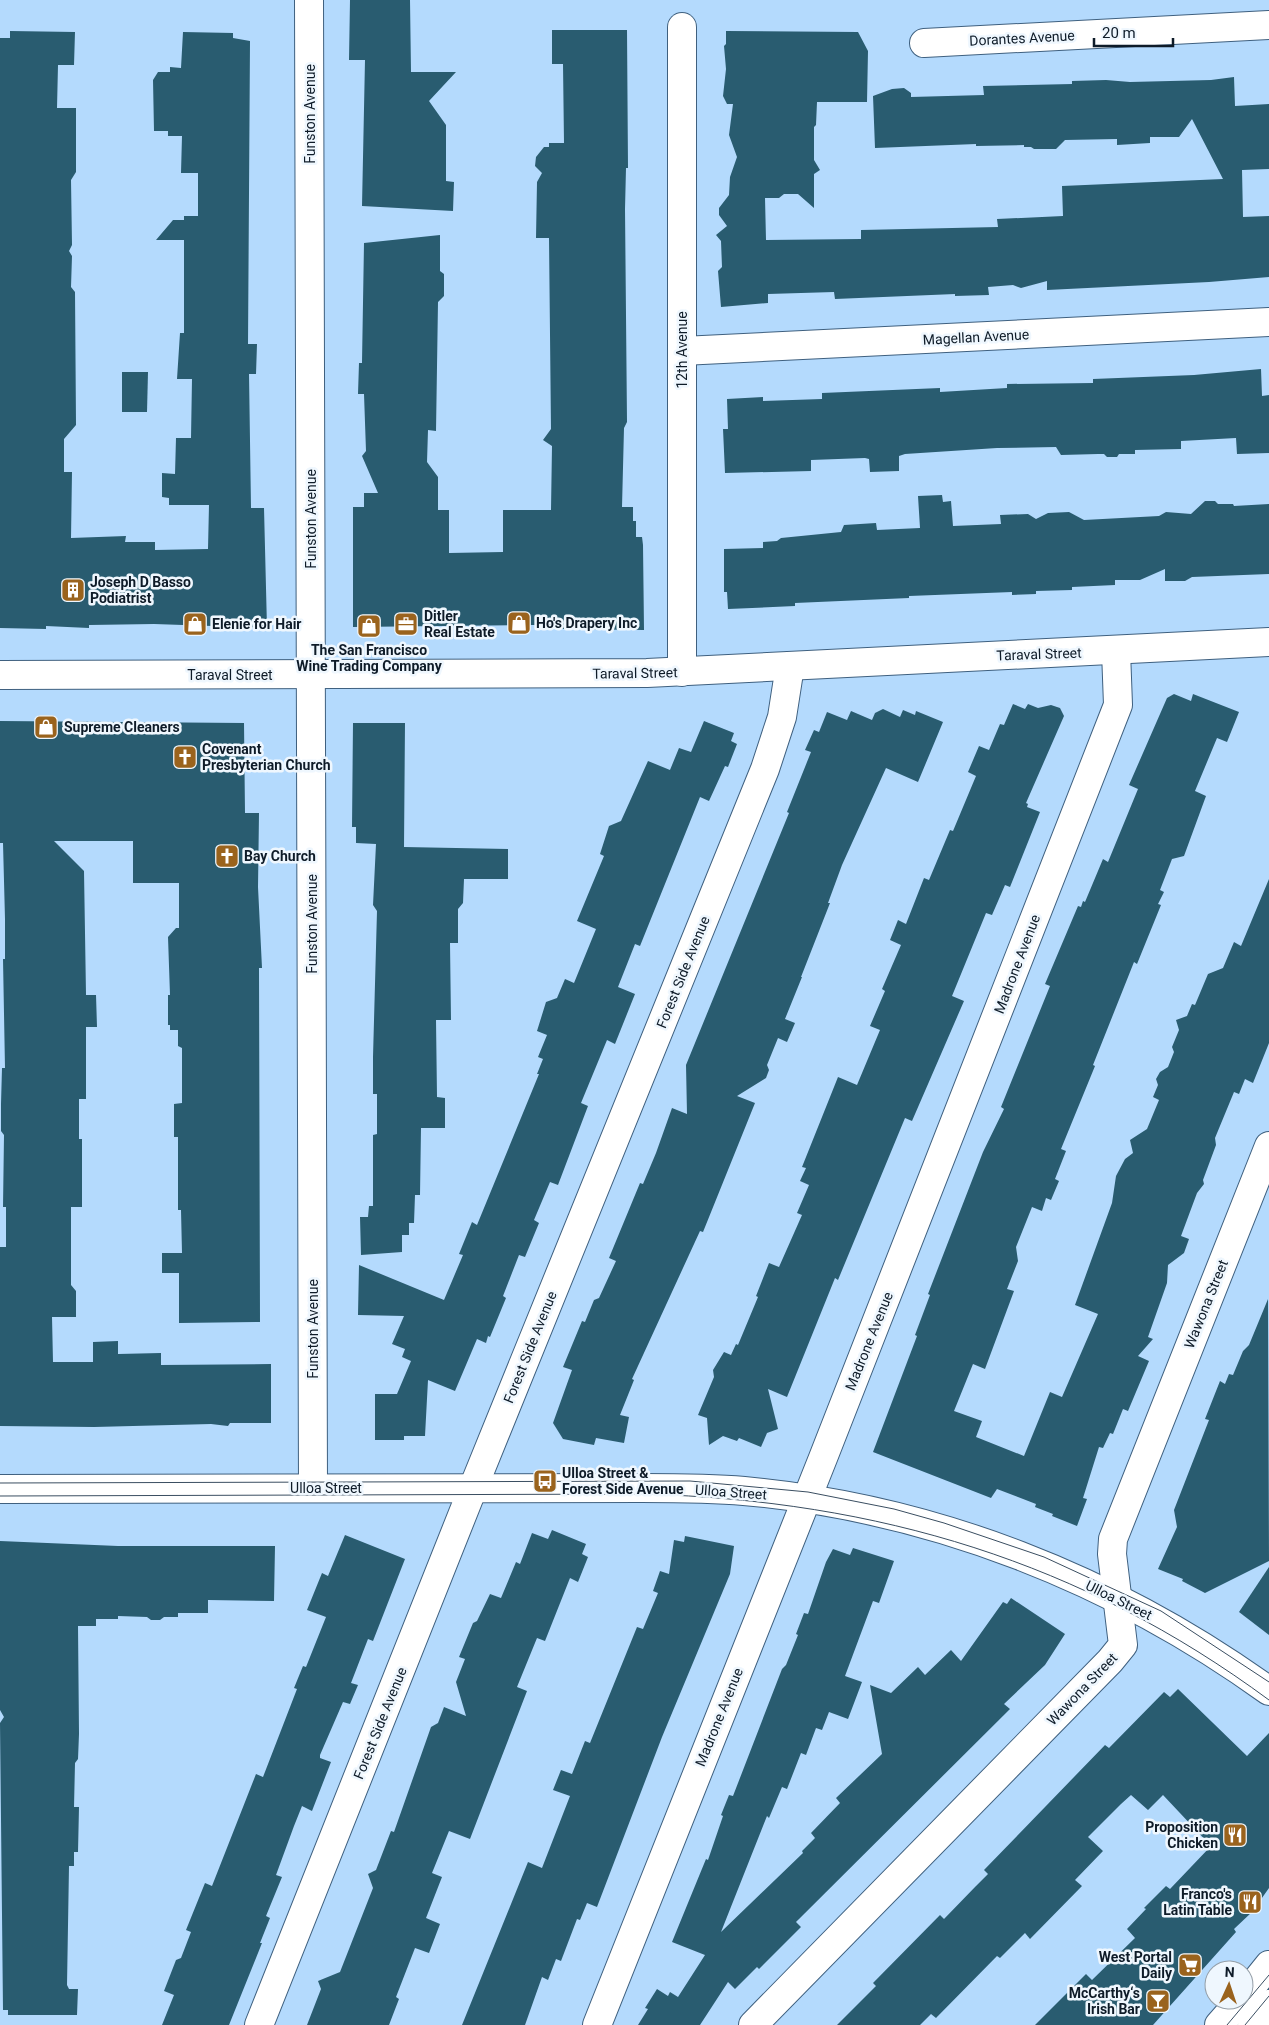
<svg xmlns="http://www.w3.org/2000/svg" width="1269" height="2025" font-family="Roboto,sans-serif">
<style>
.building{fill:#295c70}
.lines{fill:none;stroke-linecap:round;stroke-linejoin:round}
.minor-casing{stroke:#3f607f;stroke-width:30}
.minor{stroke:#fff;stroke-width:28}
.tram{stroke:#3a4e61;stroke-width:1}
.labels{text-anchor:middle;stroke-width:5;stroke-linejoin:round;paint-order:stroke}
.street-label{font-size:14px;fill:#0e1b28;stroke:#eff7fe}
.poi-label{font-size:14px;font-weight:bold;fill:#0e1b28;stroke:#eff7fe;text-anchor:start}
</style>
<rect width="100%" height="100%" fill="#b4dafd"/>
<g class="building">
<path d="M350,0h60l1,72h45l-27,29 17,24v56l8,1 -1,29 -91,-5 3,-146h-16z"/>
<path d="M552,30h75l1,138h-2l-1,41 2,213 -3,6 -2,79h11v14h3v16h6l1,8 1,85 -82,-1v-3l-29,-1 -180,2v-120h11v-14h14l-16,-37 4,-5 -2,-57h-6l1,-31h3l2,-120 76,-8v36l4,3v22l-6,6 -2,129 -8,-1 -1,32 11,15v33h11v43l54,-1v-42h48l1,-64 -9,-6 8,-11 -2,-191h-13l1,-56 5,-9 -7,-7 1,-9 8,-10h5v-4h15l-1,-79h-11z"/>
<path d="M10,31l65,1 -1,33h-16l-1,43h19v64l-5,8 1,65 -3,6 3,5 -1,31 4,5 1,133 -12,14v33h8l-1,66 55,-2 -1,6h30v8l53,-1 1,-44h-40v-7l-7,-1v-24l13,1 1,-36h15l1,-59h-15l3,-46h4v-93h-28l17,-20h11v-4h14v-43h-17l1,-37h-14v-5h-14l-1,-51 5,-8h12v-5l11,1 2,-36 50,1v5l17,3 -2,303h9l-1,30h-7l2,134h13l3,120 -113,-4 -65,1v3l-43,-2v3l-46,-1v-590h10z"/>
<path d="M726,31l132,1 10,19 -1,51h-50l-1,23 -2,2v33l6,10 -6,4v34l-16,-14h-14l-5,4h-14l1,42 95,-1v-9l137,-3 -1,-8 66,-3 -1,-30 161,-7 -31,-60 -13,18h-29v6l-33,2v-6l-52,1 -9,9h-22l-3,-2h-7v-2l-48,1v-2l-101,4 -2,-52 19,-7 12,-1 7,5v4l73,-2 -1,-9 89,-2v-3l34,-1 24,2 81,-2 23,-3 1,29 34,-2v65l-27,1 1,47 26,-1v61l-60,5 -162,8v-9l-26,7 -8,-3 -25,2 1,8 -34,1v-2l-120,5 -1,-7 -66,2v9l-47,4 -3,-36 4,-4 -1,-26 -5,-6 11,-9 -8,-11v-7l10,-13 1,-18 7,-20 -8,-22 4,-31h-6l-4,-8 3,-27 -2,-23 2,-2z"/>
<path d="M1261,369l1,27 7,-1v58l-32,1 -1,-16 -55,3v8l-46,1v4h-16l-2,3h-10l-3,-3h-6l-37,1 -5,-8 -59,1 -92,6 -6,2v15l-29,1 -1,-13 -4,-1 -54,2v11l-86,2 -2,-44h5l-1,-30 36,-2v4l59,-2v-6l118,-5v4l67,-4v-4l86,-1v-4l101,-4z"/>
<path d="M122,372h26l-1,40h-25z"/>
<path d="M942,495l1,7 8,-1 2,25 48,-2 -1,-9 28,-1 8,5 12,-6 21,-1 15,8 75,-4 7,-4 25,2 14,-13h10l3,3h15l1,2 35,-2v70l-77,3 -7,4h-20v-12l-25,11h-25v5l-43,2v3l-36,1v3l-24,1v-3l-103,4v2l-114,5v3l-67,3 -1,-17h-3v-43l39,-1v-6l14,-1 4,-3 60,-6 3,-7 32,-2 1,7 43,-2 -2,-32z"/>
<path d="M1174,694l17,7 2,-7 46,18 -12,30 -10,-4 -22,53 11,5 -22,60 -12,3 -12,31 4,2 -6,12 3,1 -24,59 -3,-2 -41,103 2,1 -34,83 5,2 -11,28 4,2 -8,19 -5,-2 -4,13 -10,-4 -16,40 2,14 -11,28 7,2 -29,78 -12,-5 -19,47 28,10 -6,16 48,19 26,-64 12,5 36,-83 -23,-9 37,-102 4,-27 9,-17 8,-6 -3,-13 17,-11 12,-29 -6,-3 5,-12 -2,-6 4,-7 8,-5 6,-15 -2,-5 7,-17 -3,-10 11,-4 5,-12 3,1 13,-31 15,-6 11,-26 7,4 28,-67v164l-16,40 -8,-4 -6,15 -5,-2 -19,46 1,7 -13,35 1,4 -7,9 -16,43 8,3 -5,14 -16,12 -1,18 -19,54 5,2 -15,17 11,5 -21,50 -5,-2 -10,25 -3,-1 -7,15 -4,-1 -16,51 4,1 -10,27 -25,-10 1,-2 -18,-7 1,-3 -39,-15 -6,9 -118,-46 44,-116 -2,-1 15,-40 -2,-1 55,-142 21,-43 -3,-2 49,-121 -5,-2 33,-78 3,1 2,-6 2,1 18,-43 5,3 30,-73 -9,-4 38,-87z"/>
<path d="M1013,704l12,5 3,-5 10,4 13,-3 9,3 4,8 -38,87 2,1 -1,3 13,5 -30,75 -5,-2 -13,30 -6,-2 -34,83 12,5 -52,120 -7,-3 -67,162 -3,-2 -48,119 -19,-8 10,40 -11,4 -6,14 -22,-9 -2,3 -14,-5 -14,9 -2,-27 -9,-3 16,-38 -1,-7 11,-18 7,3 5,-11 2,1 20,-48 -2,-1 13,-33 10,4 23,-52 -5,-2 12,-28 -9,-4 6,-13 -4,-1 36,-90 19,8 23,-55 -10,-4 15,-35 -3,-2 19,-44 -11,-5 8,-20 8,4 18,-46 5,2 21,-50 3,1 23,-55 -8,-4 11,-26 10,4 11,-26 4,1z"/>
<path d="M883,709l17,8 3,-7 12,5 1,-4 27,11 -25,60 -32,-14 -44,97 -14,38h2l-29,74h1l-17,42 10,4 -8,19 -9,-4 -11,27 2,5 -3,8 -29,18 18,7 -52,129 -3,-1 -68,148 2,1 -14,35 9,2 -5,26 -28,-5 -2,7 -31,-6 -10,-16 19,-53 -9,-3 19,-46 3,1 9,-22 5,-2 17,-37 -7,-3 31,-75 3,1 13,-31 16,-45 15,6 -1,-49 103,-252 -2,-1 24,-60 -6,-2 9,-20 5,2 8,-20 20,8 4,-9 21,9 3,-7z"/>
<path d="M0,721l244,2 1,90h14l-1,74 4,81h-3l1,354 -81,1v-50h-17v-20h20l-1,-43h-3v-73h-4v-33l8,-1v-55l-4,-2v-16h-8v-5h-2v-30h2l-2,-58 8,-9h3v-45h-46v-42h-79l30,30 2,124h10l1,32h-11v72h-7v40h3v68h-11v78l5,6v26h-24l1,45h40v-20l25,-1v13l43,-1v12l110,-1v59h-41l-2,3 -17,-2 -117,3 -94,-1v-179h6v-40h-3l1,-72 -3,-4v-27l1,-36h3l-2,-109h2v-40l-2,-76h-3z"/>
<path d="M704,721l30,12 -3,8 6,3 -9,23 -3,-1 -16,35 -9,-4 -60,149 -5,-2 -17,43 17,7 -20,50 -8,-4 -26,63 7,3 -30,79 -8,-3 -16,38 5,3 -14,34 -6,-2 -16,41 3,2 -16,39 -2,-1 -2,7 -9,-4 -22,52 -27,-11 -3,56h-21v4h-29v-46h22l14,-33 -9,-4 3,-8 -13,-5 12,-28 -46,-1 1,-50 85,35 19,-45 -4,-1 13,-32 5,3 62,-151h-2l6,-15 -5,-2 9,-22 -10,-4 9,-29 11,-4 8,-19 9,4 22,-54 -19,-8 27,-65 -4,-2 9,-28 12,-5 27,-60 22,9 9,-22 12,4z"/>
<path d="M353,723h52l-1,124 104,2v30h-44l-1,24 -5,6v34h-8l1,77h-15l1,77 8,1v30h-24l-1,67h-5l-1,28h-5v12h-7v17l-41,3 -1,-38h8l1,-11h4v-71l4,-1v-40h-4v-37l4,-146 -4,-6 3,-61 -20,-1v-16h-4z"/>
<path d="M1268,1299l1,262 -64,32 -23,-12 1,-2 -25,-10 19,-42 -3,-17 35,-90 -4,-1 15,-38 5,3 4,-10 4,1 10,-24 6,-6z"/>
<path d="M552,1530l34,14 -4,10 6,3 -10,25 -8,-4 -25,63 -8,-3 -20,49 10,4 -57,148 -21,-8 -17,42 10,4 -16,41 14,6 -11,29 -14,-5 -19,49 3,2 -10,26h-82l14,-36 -3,-8 22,-9 33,-84 -5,-14 8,-4 15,-39 3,1 37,-105 7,-4 6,-16 22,9 -10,-34 9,-23 -6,-2 14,-34 4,-2 13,-27 11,4 15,-36 4,2 12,-31 16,6z"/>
<path d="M345,1535l60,24 -32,82 -5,-2 -17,44 7,2 -8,19 -7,-2 -23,53v3l11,4 -19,49 -10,-5 -8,20 -18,49 6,2 -16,39 4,2 -10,25h2l-33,82h-67l12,-30 -10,-4 12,-31 5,-2 10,-26 -5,-2 19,-47 7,3 44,-112 7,3 34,-88 -3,-1 9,-22 3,1 20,-50 -19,-7 15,-37 6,3z"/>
<path d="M685,1536l49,10 -4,28 -68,163 -65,170 -10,-4 -7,17 -3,-1 -16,42 -5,-2 -8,21 -6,-3 -17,48h-63l66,-163 14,6 28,-72 -17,-6 8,-20 11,4 13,-33 5,2 47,-116 6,2 15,-36 -5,-2 7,-20 9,3 5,-34 10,2z"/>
<path d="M0,1541l118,5h157l-1,55 -66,-1v13h-30v4h-14l-4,3h-9l-4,-3 -29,-1v3h-22v7h-18l1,108 -1,25 -3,4 -1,44h5l-1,45h-4v14h-5l-2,119 2,4h9l-1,26h-69v-5h-5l-3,-287 4,-6 -4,-7z"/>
<path d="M853,1548l41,13 -15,42 -6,-2 -28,75 17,6 -14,37 -19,-7 -7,18 -6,-2 -10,27 -5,-2 -14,36 -5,-2 -13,31 -2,-2 -46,116 82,-79 -1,-2 13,-13 -4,-5 29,-30 -4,-5 46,-44 -12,-69 21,8 27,-26 7,8 26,-25 10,11 42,-59 4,2 4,-6 54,36 -20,31 -41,39 6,5 -214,213 5,5 -42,42 -2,-2 -22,22 -7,-7 -28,43h-62l10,-16 -3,-1 12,-19 11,7 2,-4 8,5 27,-42 -33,-13 34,-83 2,1 15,-44 -2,-1 8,-20 4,1 49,-127 4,-4 12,-30 -2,-1 8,-21 4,1 18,-52 7,-13 17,6z"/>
<path d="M1269,1567v68l-30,-23z"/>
<path d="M1178,1689l69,67 22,-23v155l-17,24 -18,17 2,3 -83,93h-118l51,-51 6,6 43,-42 -8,-9 19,-20 -2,-1 22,-22 4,3 41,-43 -48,-51 -15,15 -17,-15 -10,9 -33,33 15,14 -28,29 7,6 -52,53 -5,-6 -25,25 -3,-2 -61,62 -5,-4 -11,11h-83l39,-39 -3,-3 67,-68 4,4 32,-33 12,-12 -4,-4 121,-125 4,3 55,-56 6,5z"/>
</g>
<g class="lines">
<g class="minor-casing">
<g id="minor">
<path d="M309,0l4,1488"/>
<path d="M682,27v645"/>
<path d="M924,43l345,-18"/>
<path d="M682,351l587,-29"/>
<path d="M0,675l647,-2 622,-31"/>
<path d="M0,1489l642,-1c34,0 69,0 102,3 190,17 371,89 525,200"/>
<path d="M1244,1996l25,-31"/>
<path d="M259,2025l214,-537 292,-719 17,-52 8,-51"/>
<path d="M597,2025l226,-567 295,-753 -2,-54"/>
<path d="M753,2025l357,-364 13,-16 -11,-91 1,-15 156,-393"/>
<path d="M1219,2025l22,-25"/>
<path d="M1252,2025l17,-21"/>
</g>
</g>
<use href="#minor" class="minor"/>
<g class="tram">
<path d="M0,1483l690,-2 118,11 86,17 50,14 100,34 117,54 108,71"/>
<path d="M0,1496l645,-2c233,7 436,67 624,206"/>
<path d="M1227,2025l42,-50"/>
<path d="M1245,2025l24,-29"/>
</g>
</g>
<defs>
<g id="building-square" transform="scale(1.25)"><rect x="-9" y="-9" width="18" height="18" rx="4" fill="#9a631d" stroke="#eff7fe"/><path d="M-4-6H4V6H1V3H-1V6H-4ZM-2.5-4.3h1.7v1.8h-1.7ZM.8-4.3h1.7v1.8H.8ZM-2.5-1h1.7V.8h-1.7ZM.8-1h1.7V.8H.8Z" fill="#fff"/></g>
<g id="shop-square" transform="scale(1.25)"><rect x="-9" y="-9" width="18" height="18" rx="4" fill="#9a631d" stroke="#eff7fe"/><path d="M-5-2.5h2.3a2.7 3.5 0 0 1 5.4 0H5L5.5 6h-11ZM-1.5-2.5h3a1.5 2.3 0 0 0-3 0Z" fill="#fff"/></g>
<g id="office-square" transform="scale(1.25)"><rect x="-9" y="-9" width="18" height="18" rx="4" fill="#9a631d" stroke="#eff7fe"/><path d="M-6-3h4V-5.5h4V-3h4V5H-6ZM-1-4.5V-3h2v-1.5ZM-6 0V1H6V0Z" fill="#fff"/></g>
<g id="church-square" transform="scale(1.25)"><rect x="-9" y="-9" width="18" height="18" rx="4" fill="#9a631d" stroke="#eff7fe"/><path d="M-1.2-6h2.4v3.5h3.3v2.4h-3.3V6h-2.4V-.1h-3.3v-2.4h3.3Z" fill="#fff"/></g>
<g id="bus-square" transform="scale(1.25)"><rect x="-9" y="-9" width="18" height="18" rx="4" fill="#9a631d" stroke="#eff7fe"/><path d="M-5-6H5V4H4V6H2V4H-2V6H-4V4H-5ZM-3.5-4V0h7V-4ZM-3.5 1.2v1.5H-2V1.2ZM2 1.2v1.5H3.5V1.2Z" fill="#fff"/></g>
<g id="restaurant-square" transform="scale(1.25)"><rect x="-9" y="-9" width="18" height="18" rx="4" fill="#9a631d" stroke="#eff7fe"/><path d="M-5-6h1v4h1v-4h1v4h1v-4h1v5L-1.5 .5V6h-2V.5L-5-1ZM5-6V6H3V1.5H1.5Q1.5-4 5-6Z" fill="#fff"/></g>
<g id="supermarket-square" transform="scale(1.25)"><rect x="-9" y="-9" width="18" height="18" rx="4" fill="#9a631d" stroke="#eff7fe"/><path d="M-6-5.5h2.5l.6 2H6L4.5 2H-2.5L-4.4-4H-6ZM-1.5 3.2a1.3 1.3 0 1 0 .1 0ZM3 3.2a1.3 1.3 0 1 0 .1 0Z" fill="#fff"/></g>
<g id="bar-square" transform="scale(1.25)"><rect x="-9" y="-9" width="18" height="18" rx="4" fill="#9a631d" stroke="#eff7fe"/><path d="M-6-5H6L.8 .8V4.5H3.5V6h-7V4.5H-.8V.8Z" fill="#fff"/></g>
</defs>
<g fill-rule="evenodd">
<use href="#building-square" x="73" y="590"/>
<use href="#shop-square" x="519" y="623"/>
<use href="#shop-square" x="195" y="624"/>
<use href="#office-square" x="406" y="624"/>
<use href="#shop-square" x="369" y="626"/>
<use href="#shop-square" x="46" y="727"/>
<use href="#church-square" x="185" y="757"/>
<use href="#church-square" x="227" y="856"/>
<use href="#bus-square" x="545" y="1481"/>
<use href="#restaurant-square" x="1235" y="1835"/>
<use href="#restaurant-square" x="1250" y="1902"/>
<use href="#supermarket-square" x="1190" y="1965"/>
<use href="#bar-square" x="1158" y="2001"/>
</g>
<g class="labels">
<g class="street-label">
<text transform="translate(1022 38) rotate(-3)" y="5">Dorantes Avenue</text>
<text transform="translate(310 114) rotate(-90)" y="5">Funston Avenue</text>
<text transform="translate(976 337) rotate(-3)" y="5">Magellan Avenue</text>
<text transform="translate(682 350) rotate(-90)" y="5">12th Avenue</text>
<text transform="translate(311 519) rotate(-90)" y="5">Funston Avenue</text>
<text transform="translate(1039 654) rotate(-2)" y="5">Taraval Street</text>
<text transform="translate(635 673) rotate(-1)" y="5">Taraval Street</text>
<text x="230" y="680">Taraval Street</text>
<text transform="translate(312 924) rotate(-90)" y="5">Funston Avenue</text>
<text transform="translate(1017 964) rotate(-69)" y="5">Madrone Avenue</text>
<text transform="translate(683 972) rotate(-68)" y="5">Forest Side Avenue</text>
<text transform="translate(1206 1304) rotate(-68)" y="5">Wawona Street</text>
<text transform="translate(313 1329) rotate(-90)" y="5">Funston Avenue</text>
<text transform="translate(869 1341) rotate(-68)" y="5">Madrone Avenue</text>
<text transform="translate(530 1347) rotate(-68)" y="5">Forest Side Avenue</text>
<text x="326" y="1493">Ulloa Street</text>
<text transform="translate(731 1492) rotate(4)" y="5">Ulloa Street</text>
<text transform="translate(1119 1600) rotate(26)" y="5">Ulloa Street</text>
<text transform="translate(1082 1689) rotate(-46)" y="5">Wawona Street</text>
<text transform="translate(719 1717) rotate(-68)" y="5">Madrone Avenue</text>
<text transform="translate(380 1723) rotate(-68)" y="5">Forest Side Avenue</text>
</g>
<g class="poi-label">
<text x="90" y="587">Joseph D Basso<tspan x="90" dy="16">Podiatrist</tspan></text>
<text x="424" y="621">Ditler<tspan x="424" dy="16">Real Estate</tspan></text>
<text x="536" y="628">Ho's Drapery Inc</text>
<text x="212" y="629">Elenie for Hair</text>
<text x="369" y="655" text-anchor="middle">The San Francisco<tspan x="369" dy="16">Wine Trading Company</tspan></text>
<text x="64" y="732">Supreme Cleaners</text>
<text x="202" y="754">Covenant<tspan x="202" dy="16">Presbyterian Church</tspan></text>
<text x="244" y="861">Bay Church</text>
<text x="562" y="1478">Ulloa Street &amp;<tspan x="562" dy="16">Forest Side Avenue</tspan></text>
<text x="1218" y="1832" text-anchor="end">Proposition<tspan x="1218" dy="16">Chicken</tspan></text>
<text x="1232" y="1899" text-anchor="end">Franco's<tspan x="1232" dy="16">Latin Table</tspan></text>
<text x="1172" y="1962" text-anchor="end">West Portal<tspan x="1172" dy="16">Daily</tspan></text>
<text x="1140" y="1998" text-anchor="end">McCarthy‘s<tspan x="1140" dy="16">Irish Bar</tspan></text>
</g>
</g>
<g transform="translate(1229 1985) rotate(3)"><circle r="24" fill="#eff7fe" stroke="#959fa8"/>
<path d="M0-4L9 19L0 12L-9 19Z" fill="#9a631d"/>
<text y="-8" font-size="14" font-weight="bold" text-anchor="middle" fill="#0e1b28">N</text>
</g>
<path d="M1094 38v8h79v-8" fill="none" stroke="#0e1b28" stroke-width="2.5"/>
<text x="1102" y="38" font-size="15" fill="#0e1b28" stroke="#eff7fe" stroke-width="4" paint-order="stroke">20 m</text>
</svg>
